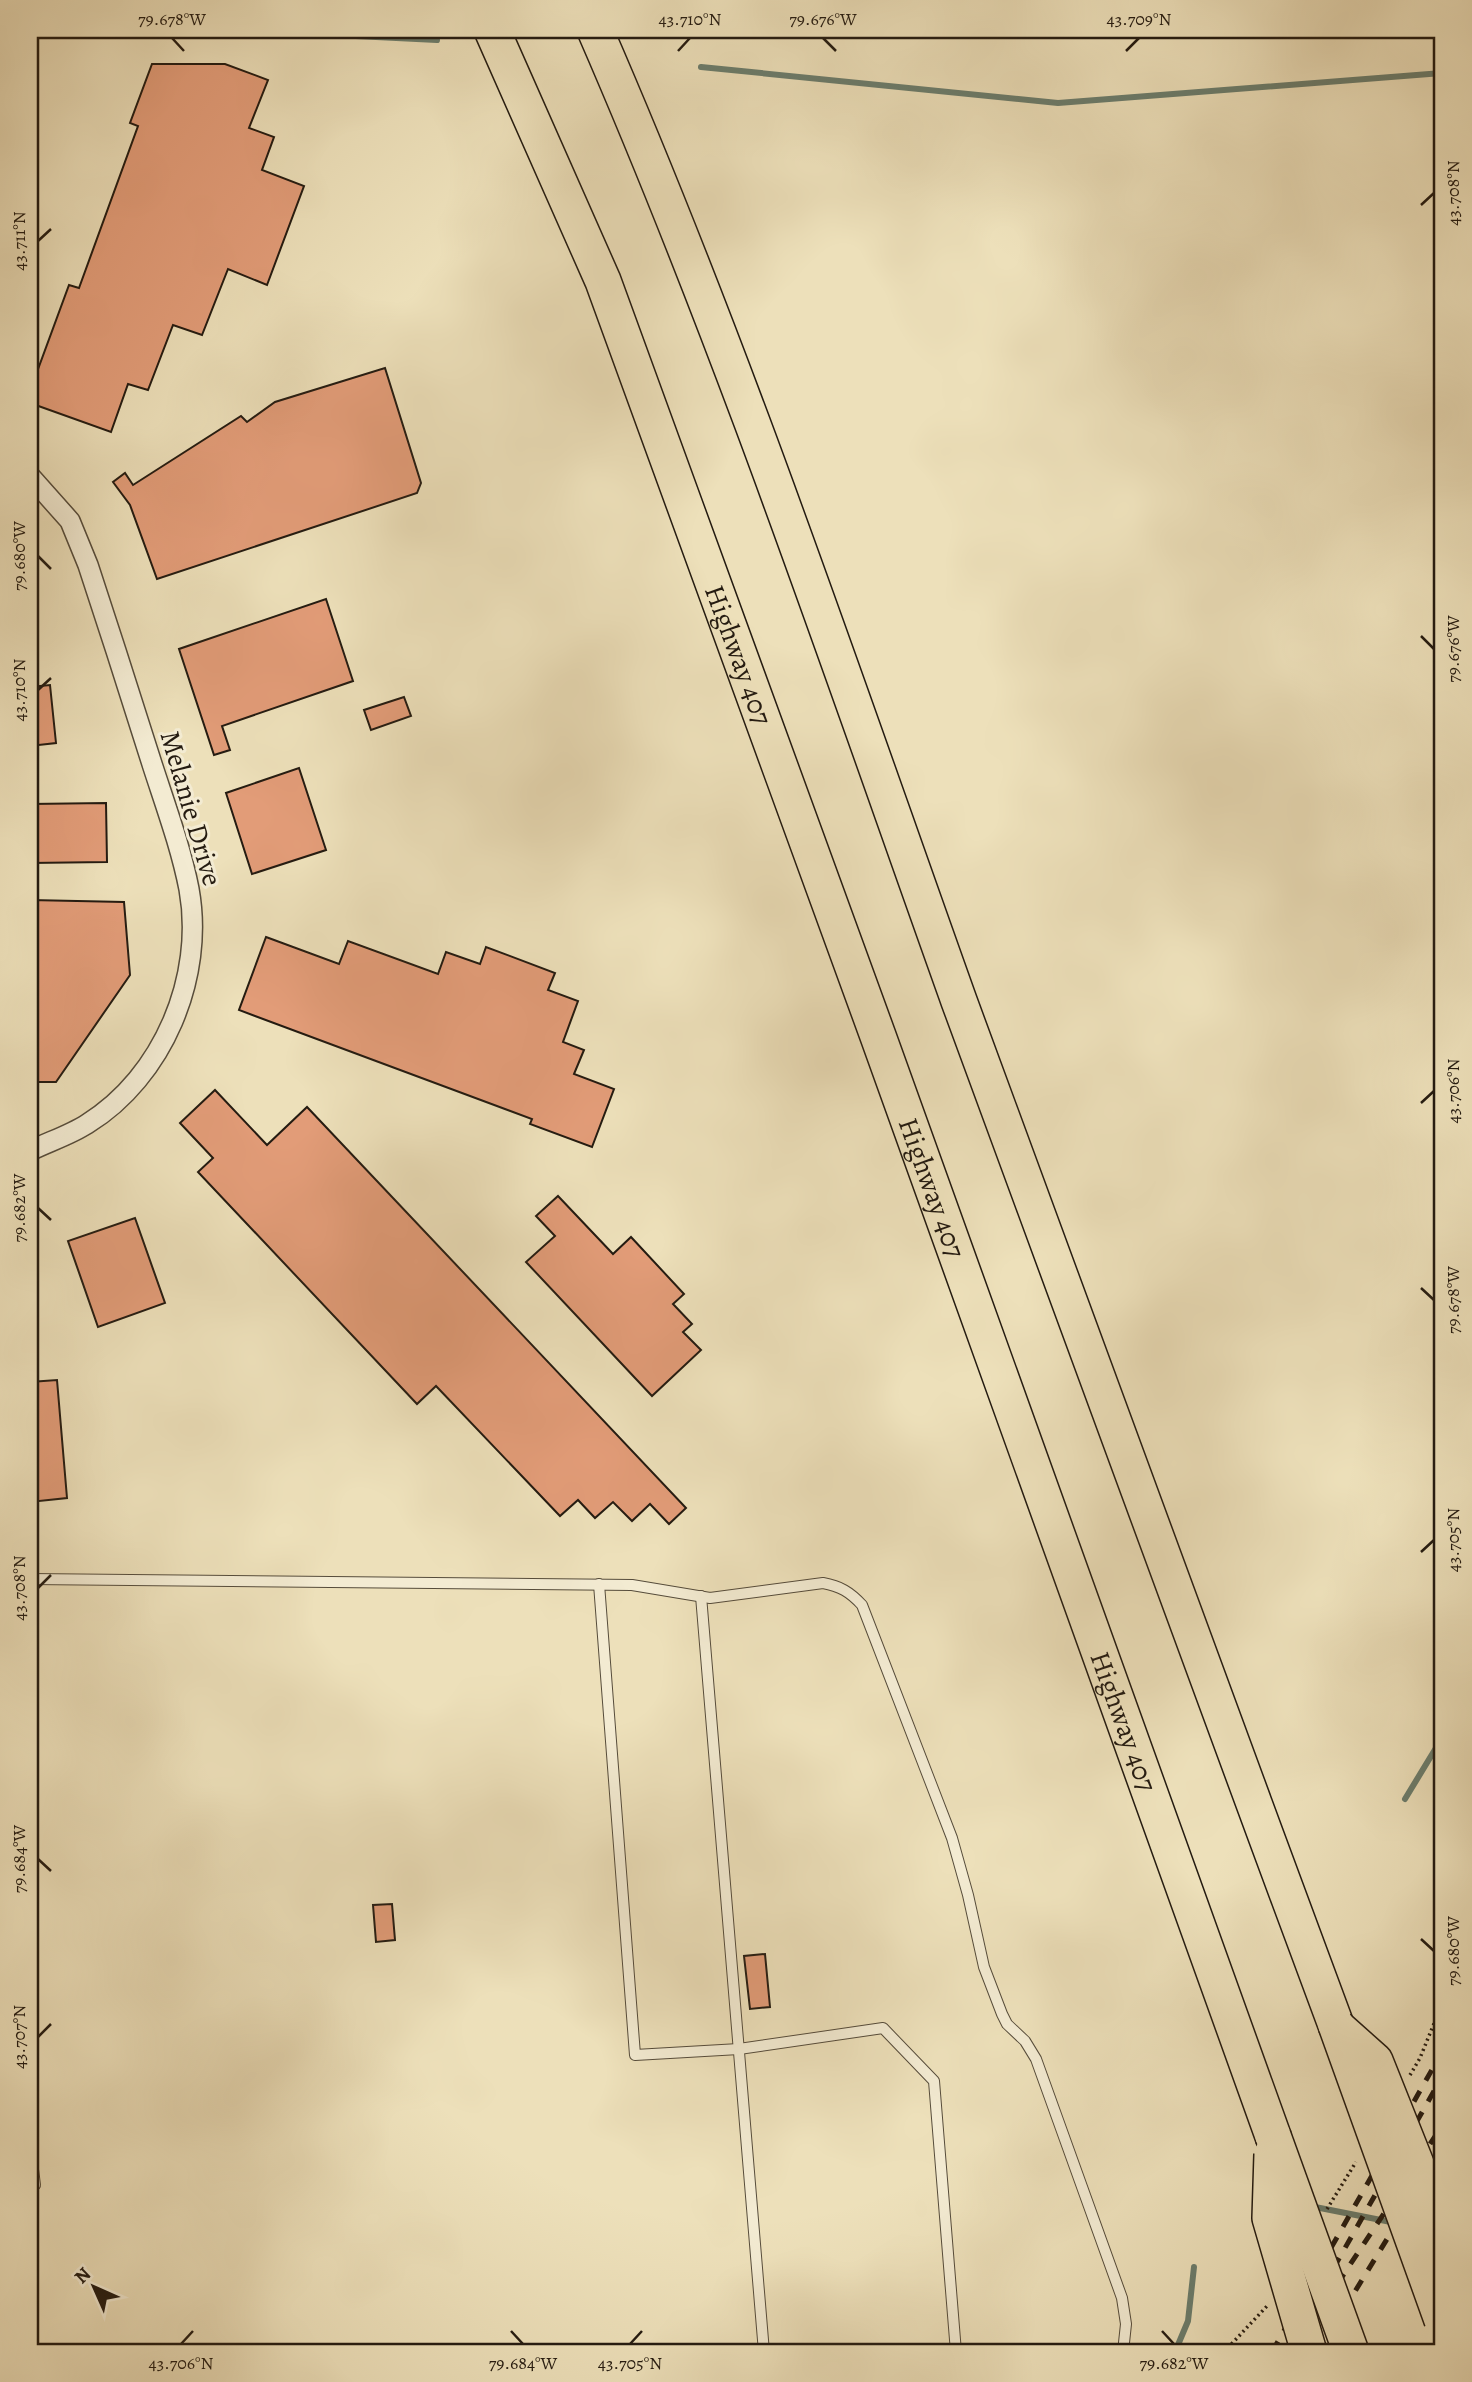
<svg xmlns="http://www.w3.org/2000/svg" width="1472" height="2382" font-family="Alegreya,serif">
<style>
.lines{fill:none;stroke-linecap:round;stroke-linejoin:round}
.stream{stroke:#6b7d6d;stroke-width:6}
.building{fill:#e29c78;stroke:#241b11;stroke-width:2}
.service-casing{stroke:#564c3b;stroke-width:12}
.minor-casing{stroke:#564c3b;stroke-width:22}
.motorway-casing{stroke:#241b11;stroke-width:38}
.path{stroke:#241b11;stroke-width:3.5;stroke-dasharray:2 3.5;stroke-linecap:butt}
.service{stroke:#f3ebd2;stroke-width:10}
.minor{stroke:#f3ebd2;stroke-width:19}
.motorway{stroke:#ede0ba;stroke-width:35}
.rail{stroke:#241b11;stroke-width:5;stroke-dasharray:12 12;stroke-linecap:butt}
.motorway-bridge-casing{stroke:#241b11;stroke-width:38;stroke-linecap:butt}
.motorway-bridge{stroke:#ede0ba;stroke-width:35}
.ticks{fill:none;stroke:#241b11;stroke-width:2.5}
.labels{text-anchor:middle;stroke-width:6;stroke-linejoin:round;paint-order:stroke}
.street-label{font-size:28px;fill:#241b11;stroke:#f3ebd2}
.neatline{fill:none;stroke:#241b11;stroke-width:2.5}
.ticks-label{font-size:18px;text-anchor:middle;fill:#241b11}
</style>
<rect width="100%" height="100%" fill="#ede0ba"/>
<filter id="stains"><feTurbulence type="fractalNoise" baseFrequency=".00286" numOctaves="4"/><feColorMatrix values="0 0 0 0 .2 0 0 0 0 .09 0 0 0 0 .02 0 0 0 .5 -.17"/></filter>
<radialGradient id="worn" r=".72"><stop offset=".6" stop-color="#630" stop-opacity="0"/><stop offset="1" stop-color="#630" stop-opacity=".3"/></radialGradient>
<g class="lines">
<g class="stream">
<path d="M232,30l205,10"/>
<path d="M701,67l357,36 384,-30"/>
<path d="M1405,1799l37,-61"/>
<path d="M1310,2206l86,17"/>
<path d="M1175,2352l13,-31 6,-54"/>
</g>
</g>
<g class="building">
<path d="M152,64h73l43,16 -19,48 25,9 -12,33 42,16 -37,99 -39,-16 -26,66 -29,-10 -25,65 -20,-6 -17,48 -81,-29v-12l39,-106 10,3 59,-162 -8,-3z"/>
<path d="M385,368l36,115 -4,10 -260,86 -27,-74 -17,-23 12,-9 8,12 108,-69 6,6 28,-20z"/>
<path d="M326,599l27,82 -131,45 8,24 -16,5 -35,-106z"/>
<path d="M50,685l6,58 -26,3v-59z"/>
<path d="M404,697l7,19 -40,14 -7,-20z"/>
<path d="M299,768l27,82 -74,24 -26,-81z"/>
<path d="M106,803l1,59 -77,1v-59z"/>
<path d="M30,900l94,2 6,73 -74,107h-26z"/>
<path d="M266,937l73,27 9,-23 90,33 8,-22 34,12 6,-17 69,26 -7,17 30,11 -15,41 21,8 -10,24 40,15 -22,58 -62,-23 2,-5 -293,-109z"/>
<path d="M215,1090l52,55 40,-38 379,401 -17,16 -19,-20 -18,17 -19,-19 -18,16 -17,-18 -18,16 -124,-130 -19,18 -219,-232 15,-14 -33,-35z"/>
<path d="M558,1196l55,58 18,-17 53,57 -11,10 19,20 -9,8 18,18 -49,46 -126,-134 29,-26 -19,-20z"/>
<path d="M135,1218l30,85 -67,24 -30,-86z"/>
<path d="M57,1380l10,118 -37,4v-120z"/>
<path d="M392,1904l3,36 -19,2 -3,-37z"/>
<path d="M765,1954l5,53 -20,2 -6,-53z"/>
</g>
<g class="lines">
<g class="service-casing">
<g id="service">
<path d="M30,1579l602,6 78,13 113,-15c17,3 27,9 39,22l90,233 16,57 16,72 18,47 5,10 18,17 11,18 86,239 4,26 -3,28"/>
<path d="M599,1584l36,471 104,-6 144,-21 51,53 22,271"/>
<path d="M701,1596l63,756"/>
<path d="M30,2146l5,39"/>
</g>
</g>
<g class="minor-casing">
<path id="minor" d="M30,476l40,45 18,44c22,67 44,135 65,202 13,40 28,81 36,122 16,88 -26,188 -102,235 -17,11 -39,18 -57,27"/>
</g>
<g class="motorway-casing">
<g id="motorway">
<path id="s1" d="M492,30l111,251 275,755 395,1100"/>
<path d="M595,30c138,317 248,646 364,971 123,343 251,683 377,1024"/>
</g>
</g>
<g class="path">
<path d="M1410,2075l10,-17 22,-54"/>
<path d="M1327,2209l29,-47"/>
<path d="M1224,2352l44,-47"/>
</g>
<use href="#service" class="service"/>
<use href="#minor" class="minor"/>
<use href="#motorway" class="motorway"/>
<g class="rail">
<path d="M1324,2304l118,-178"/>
<path d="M1272,2352l170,-300"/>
<path d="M1286,2352l156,-275"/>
<path d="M1318,2352l124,-203"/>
</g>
<g class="motorway-bridge-casing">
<g id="motorway-bridge">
<path d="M1336,2025l106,295"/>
<path d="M1338,2028l37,33 67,168"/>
<path d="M1273,2136l78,216"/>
<path d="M1272,2154l-2,64 39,134"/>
</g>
</g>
<use href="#motorway-bridge" class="motorway-bridge"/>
</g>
<path class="ticks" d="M172,38l12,13M823,38l13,13M678,51l12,-13M1126,51l13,-13M1421,205l13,-12M38,241l13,-12M38,556l13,13M1421,636l13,13M38,690l13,-12M1421,1103l13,-12M38,1208l13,12M1421,1288l13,12M1421,1552l13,-12M38,1588l13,-13M38,1859l13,12M1421,1939l13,12M38,2037l13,-13M511,2331l12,13M1162,2331l12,13M181,2344l12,-13M630,2344l12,-13"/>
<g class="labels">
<g class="street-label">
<text dy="10" stroke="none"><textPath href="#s1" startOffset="672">Highway 407</textPath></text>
<text transform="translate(192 808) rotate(74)" y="10">Melanie Drive</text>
<text dy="10" stroke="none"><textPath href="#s1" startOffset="1239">Highway 407</textPath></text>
<text dy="10" stroke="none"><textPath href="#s1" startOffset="1806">Highway 407</textPath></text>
</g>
</g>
<rect width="1472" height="2382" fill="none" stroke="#ede0ba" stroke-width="77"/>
<g transform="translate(94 2287) rotate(315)" stroke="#f3ebd2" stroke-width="5" paint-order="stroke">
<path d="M0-5L12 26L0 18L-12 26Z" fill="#241b11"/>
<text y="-10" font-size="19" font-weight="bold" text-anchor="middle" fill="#241b11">N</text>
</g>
<rect x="38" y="38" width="1396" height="2306" class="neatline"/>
<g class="ticks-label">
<text x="172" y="25">79.678°W</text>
<text x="690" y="25">43.710°N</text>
<text x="823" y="25">79.676°W</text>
<text x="1139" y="25">43.709°N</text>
<text transform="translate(1453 193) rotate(-90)" y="6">43.708°N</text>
<text transform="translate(19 241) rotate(-90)" y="6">43.711°N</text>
<text transform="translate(19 556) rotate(-90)" y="6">79.680°W</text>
<text transform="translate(1453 649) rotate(-90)" y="6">79.676°W</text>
<text transform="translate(19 690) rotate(-90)" y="6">43.710°N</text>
<text transform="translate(1453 1091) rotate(-90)" y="6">43.706°N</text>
<text transform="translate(19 1208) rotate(-90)" y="6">79.682°W</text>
<text transform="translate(1453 1300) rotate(-90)" y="6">79.678°W</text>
<text transform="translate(1453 1540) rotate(-90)" y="6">43.705°N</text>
<text transform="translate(19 1588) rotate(-90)" y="6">43.708°N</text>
<text transform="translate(19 1859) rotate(-90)" y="6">79.684°W</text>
<text transform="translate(1453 1951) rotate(-90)" y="6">79.680°W</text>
<text transform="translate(19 2037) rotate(-90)" y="6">43.707°N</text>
<text x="181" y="2369">43.706°N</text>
<text x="523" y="2369">79.684°W</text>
<text x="630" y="2369">43.705°N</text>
<text x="1174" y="2369">79.682°W</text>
</g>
<rect width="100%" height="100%" filter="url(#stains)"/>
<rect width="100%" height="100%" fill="url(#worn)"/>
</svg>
